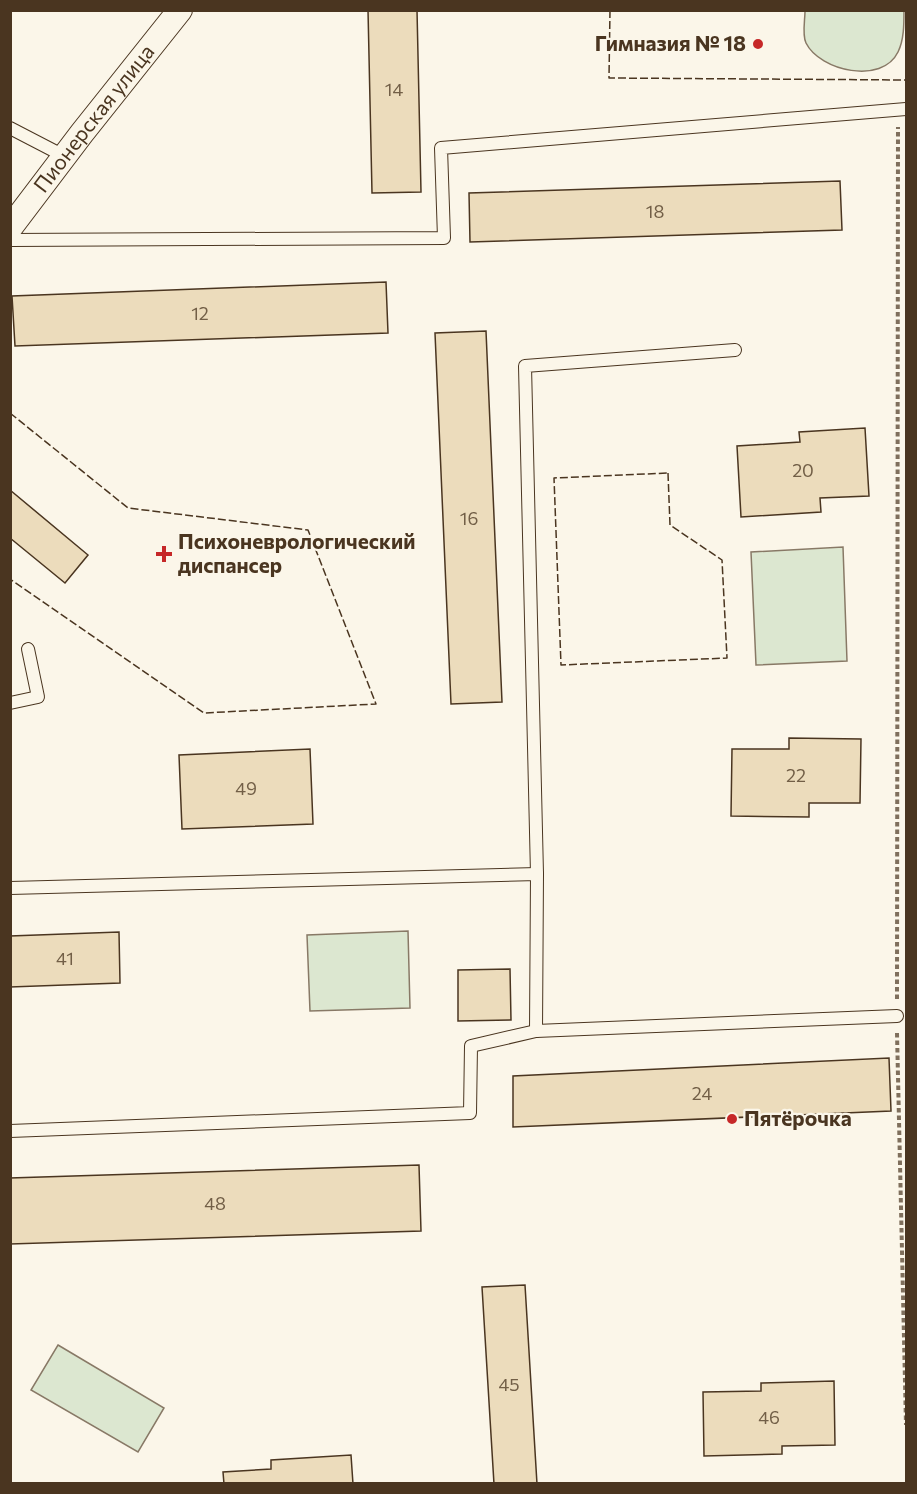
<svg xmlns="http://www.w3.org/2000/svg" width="917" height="1494" font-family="Commissioner,sans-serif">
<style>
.green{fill:#dce7d0;stroke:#887966;stroke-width:1.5}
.building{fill:#ecdcbc;stroke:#4a3520;stroke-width:1.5}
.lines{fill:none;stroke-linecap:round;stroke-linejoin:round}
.lane-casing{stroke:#4a3520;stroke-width:14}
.street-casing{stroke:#4a3520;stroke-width:26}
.path{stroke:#7f6f5c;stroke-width:4;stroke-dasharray:4.5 3;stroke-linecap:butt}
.lane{stroke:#fbf6e9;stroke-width:12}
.street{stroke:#fbf6e9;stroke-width:24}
.fence{stroke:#4a3520;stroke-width:1.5;stroke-dasharray:8 3;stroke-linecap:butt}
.poi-dot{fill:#c62828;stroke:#fbf6e9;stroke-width:2}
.labels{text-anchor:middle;stroke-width:4.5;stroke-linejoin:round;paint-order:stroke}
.number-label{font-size:18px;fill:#725f47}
.poi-label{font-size:21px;font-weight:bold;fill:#4a3520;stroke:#fbf6e9;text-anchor:start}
.street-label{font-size:21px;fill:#4a3520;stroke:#fbf6e9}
</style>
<rect width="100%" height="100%" fill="#fbf6e9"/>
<g class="green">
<path d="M805,11h99c0,13 0,29 -6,41 -16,33 -78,19 -92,-9 -4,-8 -1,-23 -1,-32z"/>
<path d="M843,547l4,114 -91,4 -5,-113z"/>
<path d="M408,931l2,77 -100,3 -3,-76z"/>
<path d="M58,1345l106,63 -26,44 -107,-62z"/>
</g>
<g class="building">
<path d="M368,10h49l4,182 -49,1z"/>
<path d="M840,181l2,49 -372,12 -1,-49z"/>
<path d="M386,282l2,51 -373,13 -3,-50z"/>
<path d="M486,331l16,371 -51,2 -16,-371z"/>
<path d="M865,428l4,68 -49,2 1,14 -80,5 -4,-71 63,-4 -1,-10z"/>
<path d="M10,490l78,65 -23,28 -55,-45z"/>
<path d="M789,738l72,1 -1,64h-51v14l-78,-1 1,-67h57z"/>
<path d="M310,749l3,75 -131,5 -3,-74z"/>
<path d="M119,932l1,51 -110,4v-51z"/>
<path d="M510,969l1,51 -53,1v-51z"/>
<path d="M889,1058l2,53 -378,16v-51z"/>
<path d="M419,1165l2,66 -411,13v-66z"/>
<path d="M525,1285l12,199h-43l-12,-197z"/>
<path d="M834,1381l1,64 -53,1v8l-78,2 -1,-64 58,-1v-8z"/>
<path d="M351,1455l2,29h-129l-1,-12 48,-3v-9z"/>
</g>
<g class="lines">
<g class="lane-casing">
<g id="lane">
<path d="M10,128l54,28"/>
<path d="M10,240l434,-2 -3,-90 465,-39"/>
<path d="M10,703l28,-6 -10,-48"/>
<path d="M537,874l-12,-508 210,-16"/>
<path d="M10,888l527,-14 -1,157"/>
<path d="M10,1131l460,-18 1,-67 65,-15 361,-15"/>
</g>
</g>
<g class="street-casing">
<g id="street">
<path id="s1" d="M10,228l72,-95 98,-123"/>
</g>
</g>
<g class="path">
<path d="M897,999l1,-872"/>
<path d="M897,1033l9,392"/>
</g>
<use href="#lane" class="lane"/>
<use href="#street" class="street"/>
<g class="fence">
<path d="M610,10l-1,68 297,2"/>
<path d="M10,413l118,95 180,22 68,174 -172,9 -194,-134"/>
<path d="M668,473l2,52 52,35 5,98 -166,7 -7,-187z"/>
</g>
</g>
<g class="poi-dot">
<circle cx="758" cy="44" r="6"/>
<path d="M161 545h6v6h6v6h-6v6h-6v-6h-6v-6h6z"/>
<circle cx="732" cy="1119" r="6"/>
</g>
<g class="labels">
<g class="number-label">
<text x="394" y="96">14</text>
<text x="655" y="218">18</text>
<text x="200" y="320">12</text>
<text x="803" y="477">20</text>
<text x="469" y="525">16</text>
<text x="796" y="782">22</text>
<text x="246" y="795">49</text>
<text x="65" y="965">41</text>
<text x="702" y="1100">24</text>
<text x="215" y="1210">48</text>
<text x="509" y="1391">45</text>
<text x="769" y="1424">46</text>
</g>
<g class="poi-label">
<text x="746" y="51" text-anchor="end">Гимназия № 18</text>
<text x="178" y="549">Психоневрологический<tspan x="178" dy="24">диспансер</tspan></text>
<text x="744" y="1126">Пятёрочка</text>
</g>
<g class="street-label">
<text dy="7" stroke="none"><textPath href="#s1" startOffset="138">Пионерская улица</textPath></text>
</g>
</g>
<rect width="917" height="1494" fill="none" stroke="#4a3520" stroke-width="24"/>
</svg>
